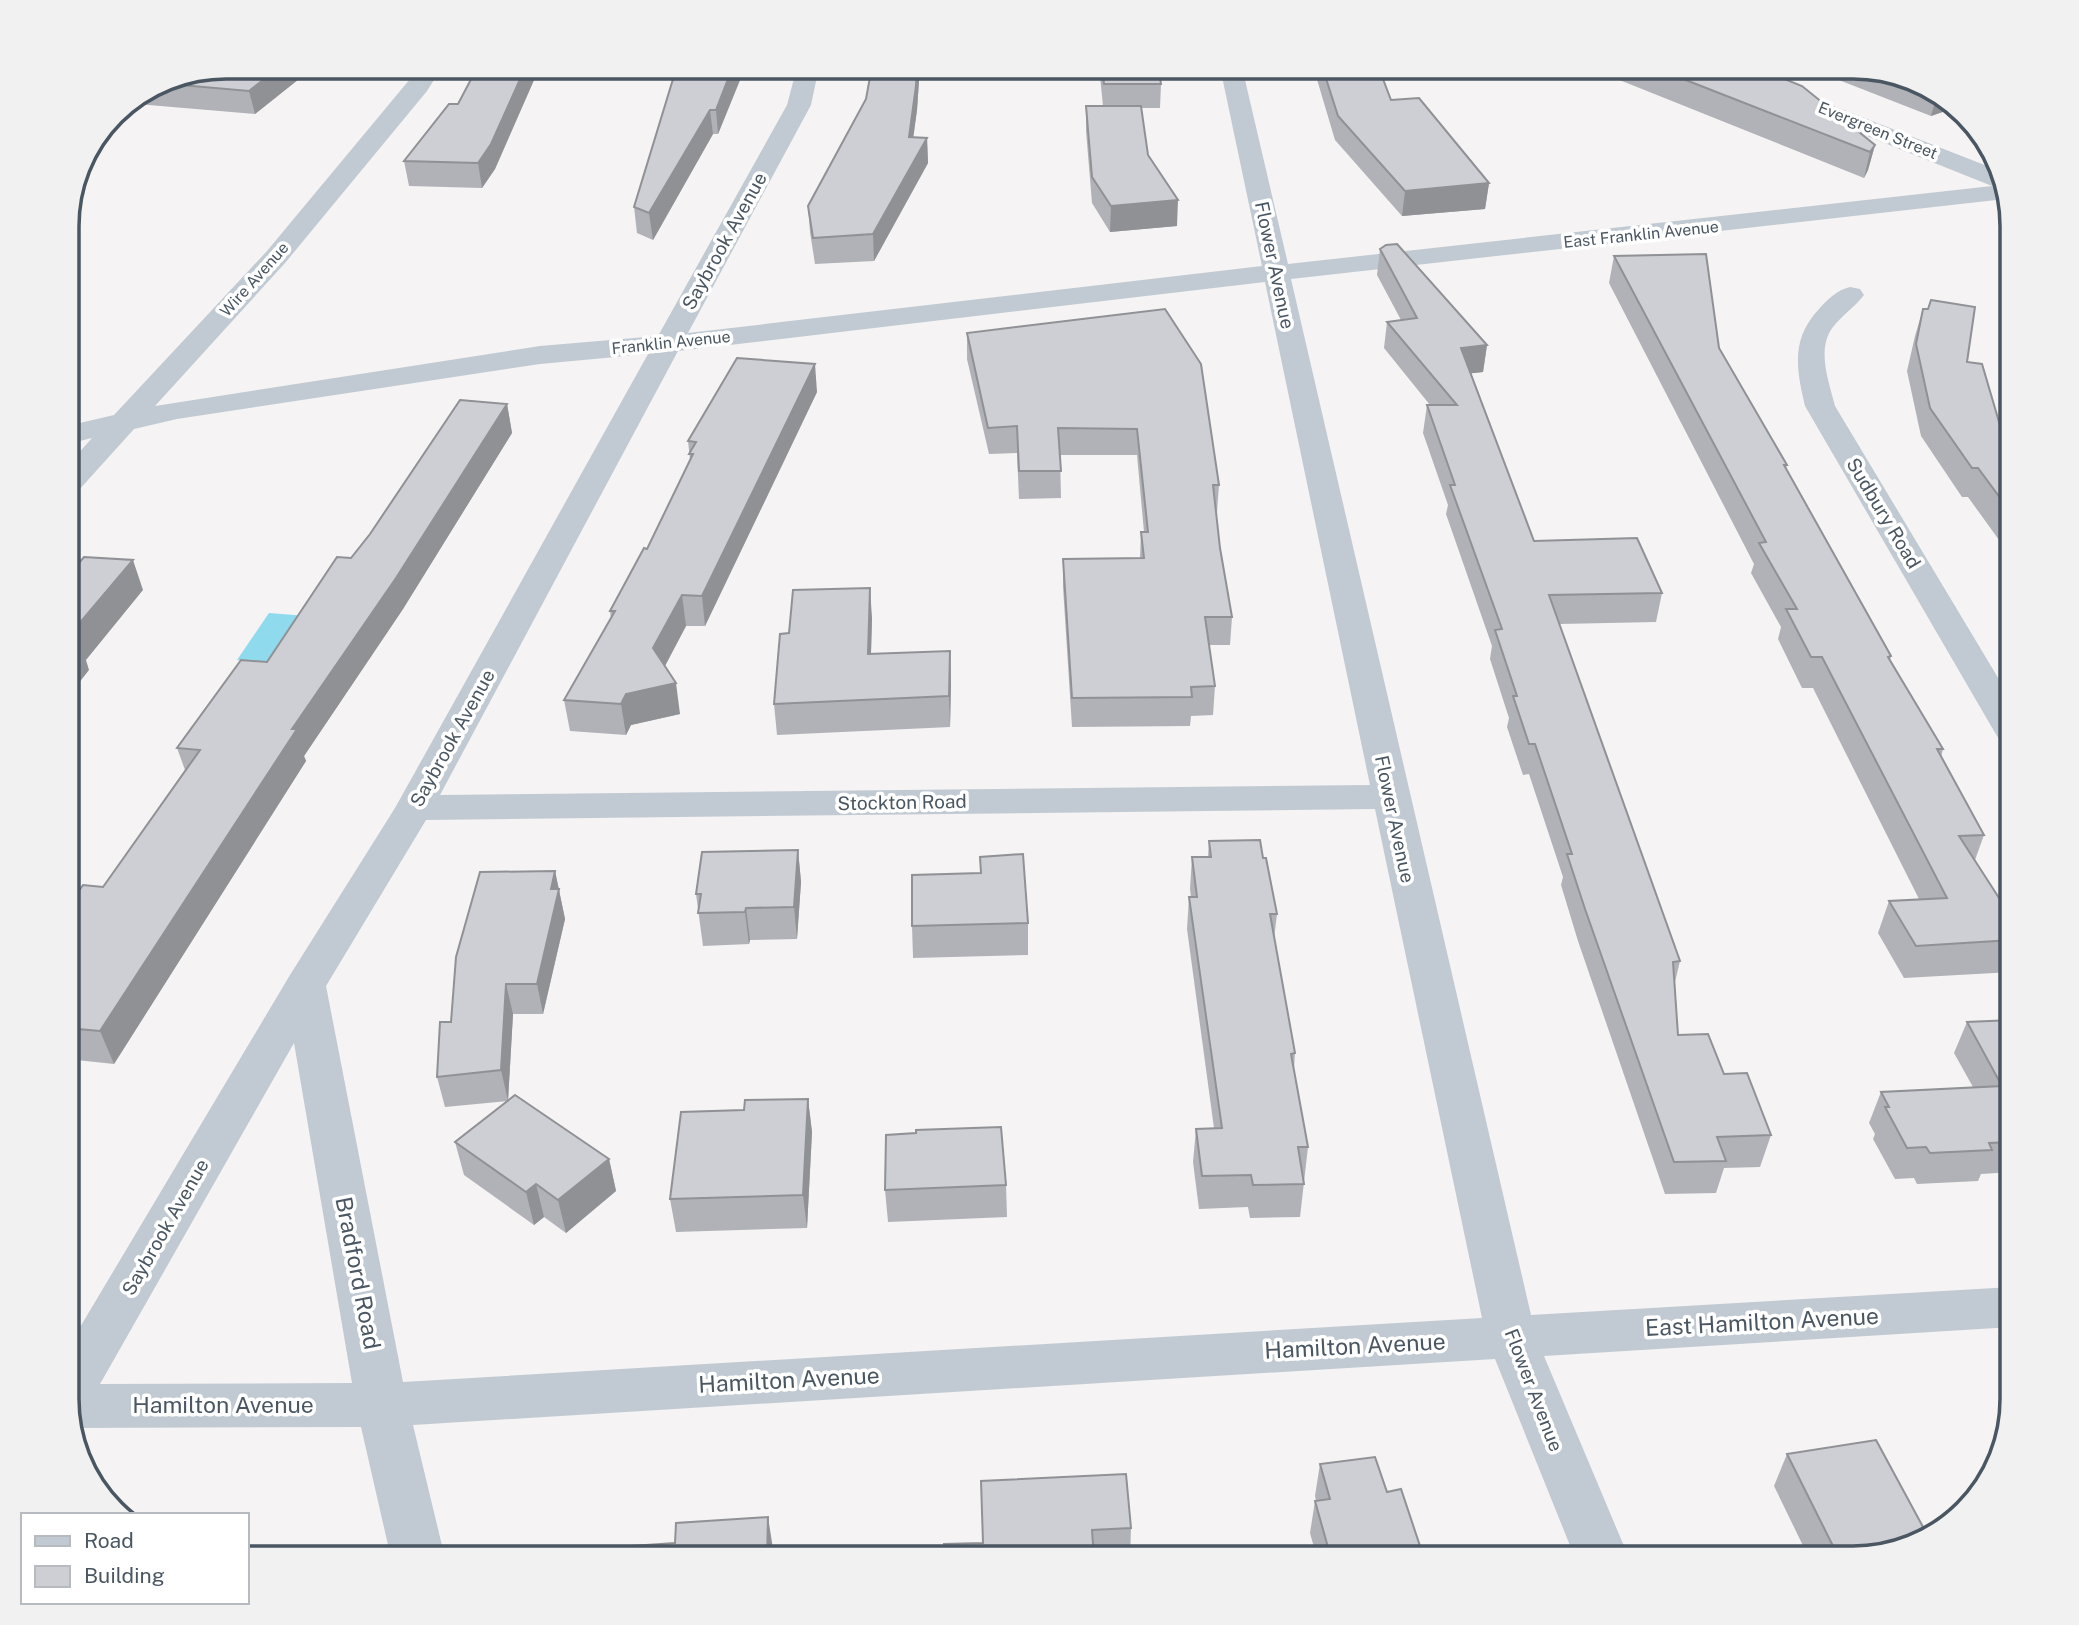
<svg xmlns="http://www.w3.org/2000/svg" width="2079" height="1625" font-family="'Public Sans',sans-serif">
<style>
.water{fill:#90daee}
.lines{fill:none;stroke-linecap:round;stroke-linejoin:round}
.minor{fill:#c1cad2;fill-rule:evenodd}
.wall{fill:#b0b2b7}
.shaded-wall{fill:#909195}
.building{fill:#cdcfd5;stroke:#909195;stroke-width:2}
.labels{text-anchor:middle;stroke-width:7;stroke-linejoin:round;paint-order:stroke}
.far-street-label{font-size:16px;fill:#4a5661;stroke:#fff}
.street-label{font-size:19px;fill:#4a5661;stroke:#fff}
.near-street-label{font-size:23px;fill:#4a5661;stroke:#fff}
.rim{fill:none;stroke:#4a5661;stroke-width:3.5}
</style>
<rect width="100%" height="100%" fill="#f5f3f3"/>
<path class="water" d="M269,613l38,3 -31,47 -39,-3z"/>
<g class="lines">
<g class="minor">
<path d="M420,67h22l-15,24 -142,172 -130,143 385,-60 118,-10 129,-231 10,-38h22l-8,38 -123,228 574,-67 -42,-199h22l46,197 704,-78 -285,-114 -3,-5h30l266,104 5,28 -714,80 240,1036 481,-28v40l-468,29 85,202h-54l-80,-199 -1082,66 32,133h-54l-30,-131 -289,1 -5,-19v-60l223,-374 105,-167 253,-454 -108,10 -363,55 -43,10 -56,62 -11,2v-27l25,-28 -25,6v-18l47,-11 153,-164zM1265,282l105,503 -930,10 238,-444zM1375,809l107,509 -1079,64 -77,-396 100,-166zM294,1043l58,340 -252,1z"/>
<path d="M1850,287l10,2 4,6c-9,12 -22,20 -31,32 -17,22 -4,55 2,79l177,295v41l-13,-3 -5,-8 -189,-325c-9,-38 -14,-67 14,-97 9,-10 18,-19 31,-22z"/>
</g>
</g>
<g class="wall">
<path d="M226,66h77l1,9 -49,39 -130,-11 40,-25z"/>
<path d="M478,66h76l-6,14h-14l-39,89 -13,19 -73,-2 -5,-25 54,-57z"/>
<path d="M677,66h62l1,14 -22,54h-5l-60,106 -16,-7 -3,-26z"/>
<path d="M872,66h48l-3,44 -4,27 14,1 1,25 -54,98 -59,3 -5,-32 -2,-26 58,-107z"/>
<path d="M1099,66h59l3,18 -1,24h-19l7,47 29,71 -67,6 -18,-29 -6,-72v-25h17z"/>
<path d="M1313,66h65l13,34 98,83 -4,26 -83,7 -67,-76z"/>
<path d="M1581,66h171l123,79 -7,25 -4,8 -247,-99 -5,1z"/>
<path d="M1803,66h51l97,34 10,13 -7,-5 -23,8z"/>
<path d="M1380,249l107,96 -4,27 -12,1 63,168 128,52 -6,29 -97,2 121,337 -5,21 3,53 46,39 47,61 -11,32 -36,1 -8,25 -51,1 -87,-253 -17,-56 2,-8 -34,-103 -6,1 -16,-48 2,-9 -19,-59 2,-13 -46,-132 2,-9 -25,-72 4,-28h3l-46,-57 3,-26 14,-2 -24,-45z"/>
<path d="M1614,256l105,92 68,117 -1,4 105,187 -1,4 53,89 -2,8 43,78 -9,25 37,58v54l-108,6 -26,-45 11,-32 30,-2 -106,-211h-11l-24,-49 3,-12 -30,-54 3,-9 -145,-281z"/>
<path d="M1931,300l36,62 35,70h10v126l-44,-61h-6l-41,-61 -14,-65 8,-35 8,-27h5z"/>
<path d="M1165,309l54,176 -2,27h-1l4,36 12,69 -2,28h-21l6,41 -2,29 -22,1 -1,10 -118,1 -9,-140v-28l77,-1 1,-26h3l-7,-77h-77l1,43 -42,1 -2,-46 -28,1 -22,-95v-26z"/>
<path d="M817,392l-112,234h-19l-21,40 15,48 -49,11 -5,10 -56,-4 -6,-31 47,-82 -1,-7 37,-62 43,-89 -2,-19z"/>
<path d="M507,404l5,29 -109,176 -99,147 2,5 -192,303 -47,-5v-151l36,-21 82,-117 -8,-22 90,-86 84,-104z"/>
<path d="M872,618l-1,36 79,-3 1,31 -1,45 -173,8 -3,-31 15,-71z"/>
<path d="M1209,841l54,17 14,56 -3,25 21,114 -1,16 14,78 -8,70 -50,1 -2,-11 -49,2 -6,-47 3,-33 18,-1 -27,-199 2,-32h2l-1,-8 2,-32h16z"/>
<path d="M798,850l3,32 -4,57 -47,1 -1,4 -46,2 -7,-52z"/>
<path d="M555,871l10,48 -22,95h-30l-5,87 -63,6 -8,-30 14,-55z"/>
<path d="M1028,923v32l-115,3 -1,-32z"/>
<path d="M2012,1020v152l-31,2 -3,7 -61,3 -3,-6 -19,1 -22,-40 2,-5 -6,-11 12,-31 92,-5 -19,-34 13,-31z"/>
<path d="M808,1099l4,33 -5,96 -131,4 -6,-33 74,-89z"/>
<path d="M455,1142l154,17 7,32 -50,42 -22,-16 -10,8 -70,-50z"/>
<path d="M1006,1185l1,32 -119,5 -3,-32z"/>
<path d="M1787,1454l66,104h-44l-35,-72z"/>
<path d="M1320,1464l67,28 37,66h-107l-7,-25 5,-32h1l-1,-5z"/>
<path d="M981,1481l150,47 -1,30h-185l38,-15z"/>
</g>
<g class="shaded-wall">
<path d="M281,66h22l1,9 -49,39 -6,-23z"/>
<path d="M526,66h6l2,14 -39,89 -13,19 -4,-25z"/>
<path d="M546,66h8l-6,14z"/>
<path d="M733,66h6l1,14 -22,54 -2,-24z"/>
<path d="M917,66h3l-3,44 -7,52 -1,-25z"/>
<path d="M1615,66h4l-2,13 -5,1z"/>
<path d="M1937,95l14,5 4,5 -1,3 -23,8z"/>
<path d="M710,110l3,24 -60,106 -4,-27z"/>
<path d="M927,138l1,25 -54,98 -1,-27z"/>
<path d="M1875,145l-7,25 -4,8 6,-26z"/>
<path d="M1489,183l-4,26 -83,7 3,-25z"/>
<path d="M1178,200l-1,26 -67,6 1,-26z"/>
<path d="M1487,345l-4,27 -26,3 4,-27z"/>
<path d="M815,364l2,28 -112,234 -3,-30z"/>
<path d="M507,404l5,29 -109,176 -99,147 2,5 -192,303 -14,-33 192,-302z"/>
<path d="M133,560l10,30 -57,70 3,10 -22,28v-60z"/>
<path d="M870,588l2,30 -2,67 -2,-31z"/>
<path d="M682,595l4,31 -28,53 -5,-31z"/>
<path d="M950,651l1,31 -1,45 -1,-31z"/>
<path d="M676,683l4,31 -49,11 -5,10 -5,-31 5,-10z"/>
<path d="M798,850l3,32 -4,57 -3,-32z"/>
<path d="M555,871l10,48 -22,95 -6,-30 14,-95z"/>
<path d="M746,908l4,32 -1,4 -4,-32z"/>
<path d="M506,984l7,30 -5,87 -7,-31z"/>
<path d="M808,1099l4,33 -5,96 -4,-33z"/>
<path d="M609,1159l7,32 -50,42 -8,-33z"/>
<path d="M536,1184l8,33 -10,8 -8,-33z"/>
<path d="M768,1517l5,32v9h-6z"/>
</g>
<g class="building">
<path d="M226,66h55l-32,25 -91,-8 7,-5z"/>
<path d="M478,66h48l-35,78 -13,19 -74,-2 45,-57h9z"/>
<path d="M677,66h56l-17,44h-6l-61,103 -15,-6z"/>
<path d="M872,66h45l-1,20 -7,51 18,1 -54,96 -60,4 -5,-32 58,-107z"/>
<path d="M1102,66h56l3,18h-57z"/>
<path d="M1322,66h56l13,34 28,-2 70,85 -84,8 -67,-75z"/>
<path d="M1650,66h102l50,20 73,59 -5,7z"/>
<path d="M1086,106h55l7,49 30,45 -67,6 -19,-29z"/>
<path d="M1397,244l90,101 -26,3 73,193 103,-3 25,55 -113,2 131,366 -7,1 5,73 30,-1 16,40 23,-1 24,62 -54,2 9,24 -52,1 -89,-253 -18,-55h5l-37,-110h-6l-16,-48h4l-22,-66 7,-1 -52,-144h5l-28,-80h30l-70,-83 30,-4 -37,-69 6,-4z"/>
<path d="M1706,254l13,94 68,117h-3l107,191 -3,1 55,92h-6l47,86 -25,1 53,82v22l-96,6 -27,-45 58,-3 -125,-241h-11l-25,-48h11l-38,-66 7,-1 -152,-286z"/>
<path d="M1931,300l44,7 -8,55 15,2 20,68h10v82l-34,-46h-6l-42,-60 -14,-64 7,-35h5z"/>
<path d="M1165,309l36,55 18,121h-6l7,63 12,69h-27l10,69 -24,1 1,10 -120,1 -9,-139 81,-1 -3,-26h7l-11,-103 -79,-1 3,43h-42l-2,-45 -29,2 -21,-95z"/>
<path d="M737,358l78,6 -113,232 -20,-1 -29,53 23,35 -50,11 -5,10 -57,-4 51,-89h-5l34,-63 3,1 46,-95h-4l7,-12 -8,-1z"/>
<path d="M460,400l47,4 -111,174 -104,151h5l-197,302 -33,-3v-120l16,-23 20,2 97,-137 -23,-2 64,-88 26,2 70,-105 14,1 19,-24z"/>
<path d="M84,557l49,3 -66,78 11,1 -11,14v-76z"/>
<path d="M870,588l-2,66 82,-3 -1,45 -175,8 6,-70 9,-1 4,-43z"/>
<path d="M1260,840l3,18h3l11,56h-7l25,139 -4,1 17,93h-10l6,37 -51,1 -2,-10 -49,1 -6,-47 26,-1 -33,-231h8l-5,-40h19l-2,-16z"/>
<path d="M798,850l-4,57 -48,1 -1,4 -47,1 3,-19h-5l6,-42z"/>
<path d="M1023,854l5,69 -116,3v-51l69,-2 -1,-16z"/>
<path d="M555,871l-4,18h8l-22,95h-31l-5,86 -64,7 3,-55h11l5,-65 24,-85z"/>
<path d="M2012,1020v122l-23,1 3,7 -62,3 -4,-6 -19,1 -22,-41h4l-8,-15 121,-6 -35,-64z"/>
<path d="M515,1095l94,64 -51,41 -22,-16 -10,8 -71,-50z"/>
<path d="M808,1099l-5,96 -133,4 11,-87 63,-2 1,-10z"/>
<path d="M1001,1127l5,58 -121,5 1,-55 30,-2v-3z"/>
<path d="M1876,1440l53,98 -6,4 -70,16h-14l-52,-104z"/>
<path d="M1375,1457l12,35 14,-3 23,69h-93l-16,-57 15,-2 -10,-35z"/>
<path d="M1126,1474l5,54 -39,2 2,28h-149l-1,-14 39,-1 -2,-62z"/>
<path d="M768,1517l-1,41h-136l1,-12 43,-3 1,-20z"/>
</g>
<g class="labels">
<g class="far-street-label">
<text transform="translate(1878 130) rotate(22)" y="6">Evergreen Street</text>
<text transform="translate(1641 234) rotate(-6)" y="6">East Franklin Avenue</text>
<text transform="translate(254 279) rotate(-48)" y="6">Wire Avenue</text>
<text transform="translate(671 342) rotate(-6)" y="6">Franklin Avenue</text>
</g>
<g class="street-label">
<text transform="translate(724 241) rotate(-61)" y="7">Saybrook Avenue</text>
<text transform="translate(1275 265) rotate(78)" y="7">Flower Avenue</text>
<text transform="translate(1884 513) rotate(59)" y="7">Sudbury Road</text>
<text transform="translate(452 738) rotate(-61)" y="7">Saybrook Avenue</text>
<text transform="translate(902 802) rotate(-1)" y="7">Stockton Road</text>
<text transform="translate(1395 819) rotate(78)" y="7">Flower Avenue</text>
<text transform="translate(165 1227) rotate(-60)" y="7">Saybrook Avenue</text>
<text transform="translate(1534 1390) rotate(69)" y="7">Flower Avenue</text>
</g>
<g class="near-street-label">
<text transform="translate(358 1273) rotate(79)" y="8">Bradford Road</text>
<text transform="translate(1762 1322) rotate(-3)" y="8">East Hamilton Avenue</text>
<text transform="translate(1355 1346) rotate(-3)" y="8">Hamilton Avenue</text>
<text transform="translate(789 1380) rotate(-3)" y="8">Hamilton Avenue</text>
<text x="223" y="1413">Hamilton Avenue</text>
</g>
</g>
<path d="M0 0H2079V1625H0ZM226 79H1853A147 147 0 0 1 2000 226V1399A147 147 0 0 1 1853 1546H226A147 147 0 0 1 79 1399V226A147 147 0 0 1 226 79Z" fill="#f1f1f2" fill-rule="evenodd"/>
<path class="rim" d="M226 79H1853A147 147 0 0 1 2000 226V1399A147 147 0 0 1 1853 1546H226A147 147 0 0 1 79 1399V226A147 147 0 0 1 226 79Z"/>
<rect x="21" y="1513" width="228" height="91" fill="#ffffff" stroke="#b7bbc0" stroke-width="2"/>
<rect x="35" y="1536" width="35" height="10" fill="#c1cad2" stroke="#b7bbc0" stroke-width="2"/>
<text x="84" y="1548" font-size="21" fill="#4a5661">Road</text>
<rect x="35" y="1566" width="35" height="21" fill="#cdcfd5" stroke="#b7bbc0" stroke-width="2"/>
<text x="84" y="1583" font-size="21" fill="#4a5661">Building</text>
</svg>
